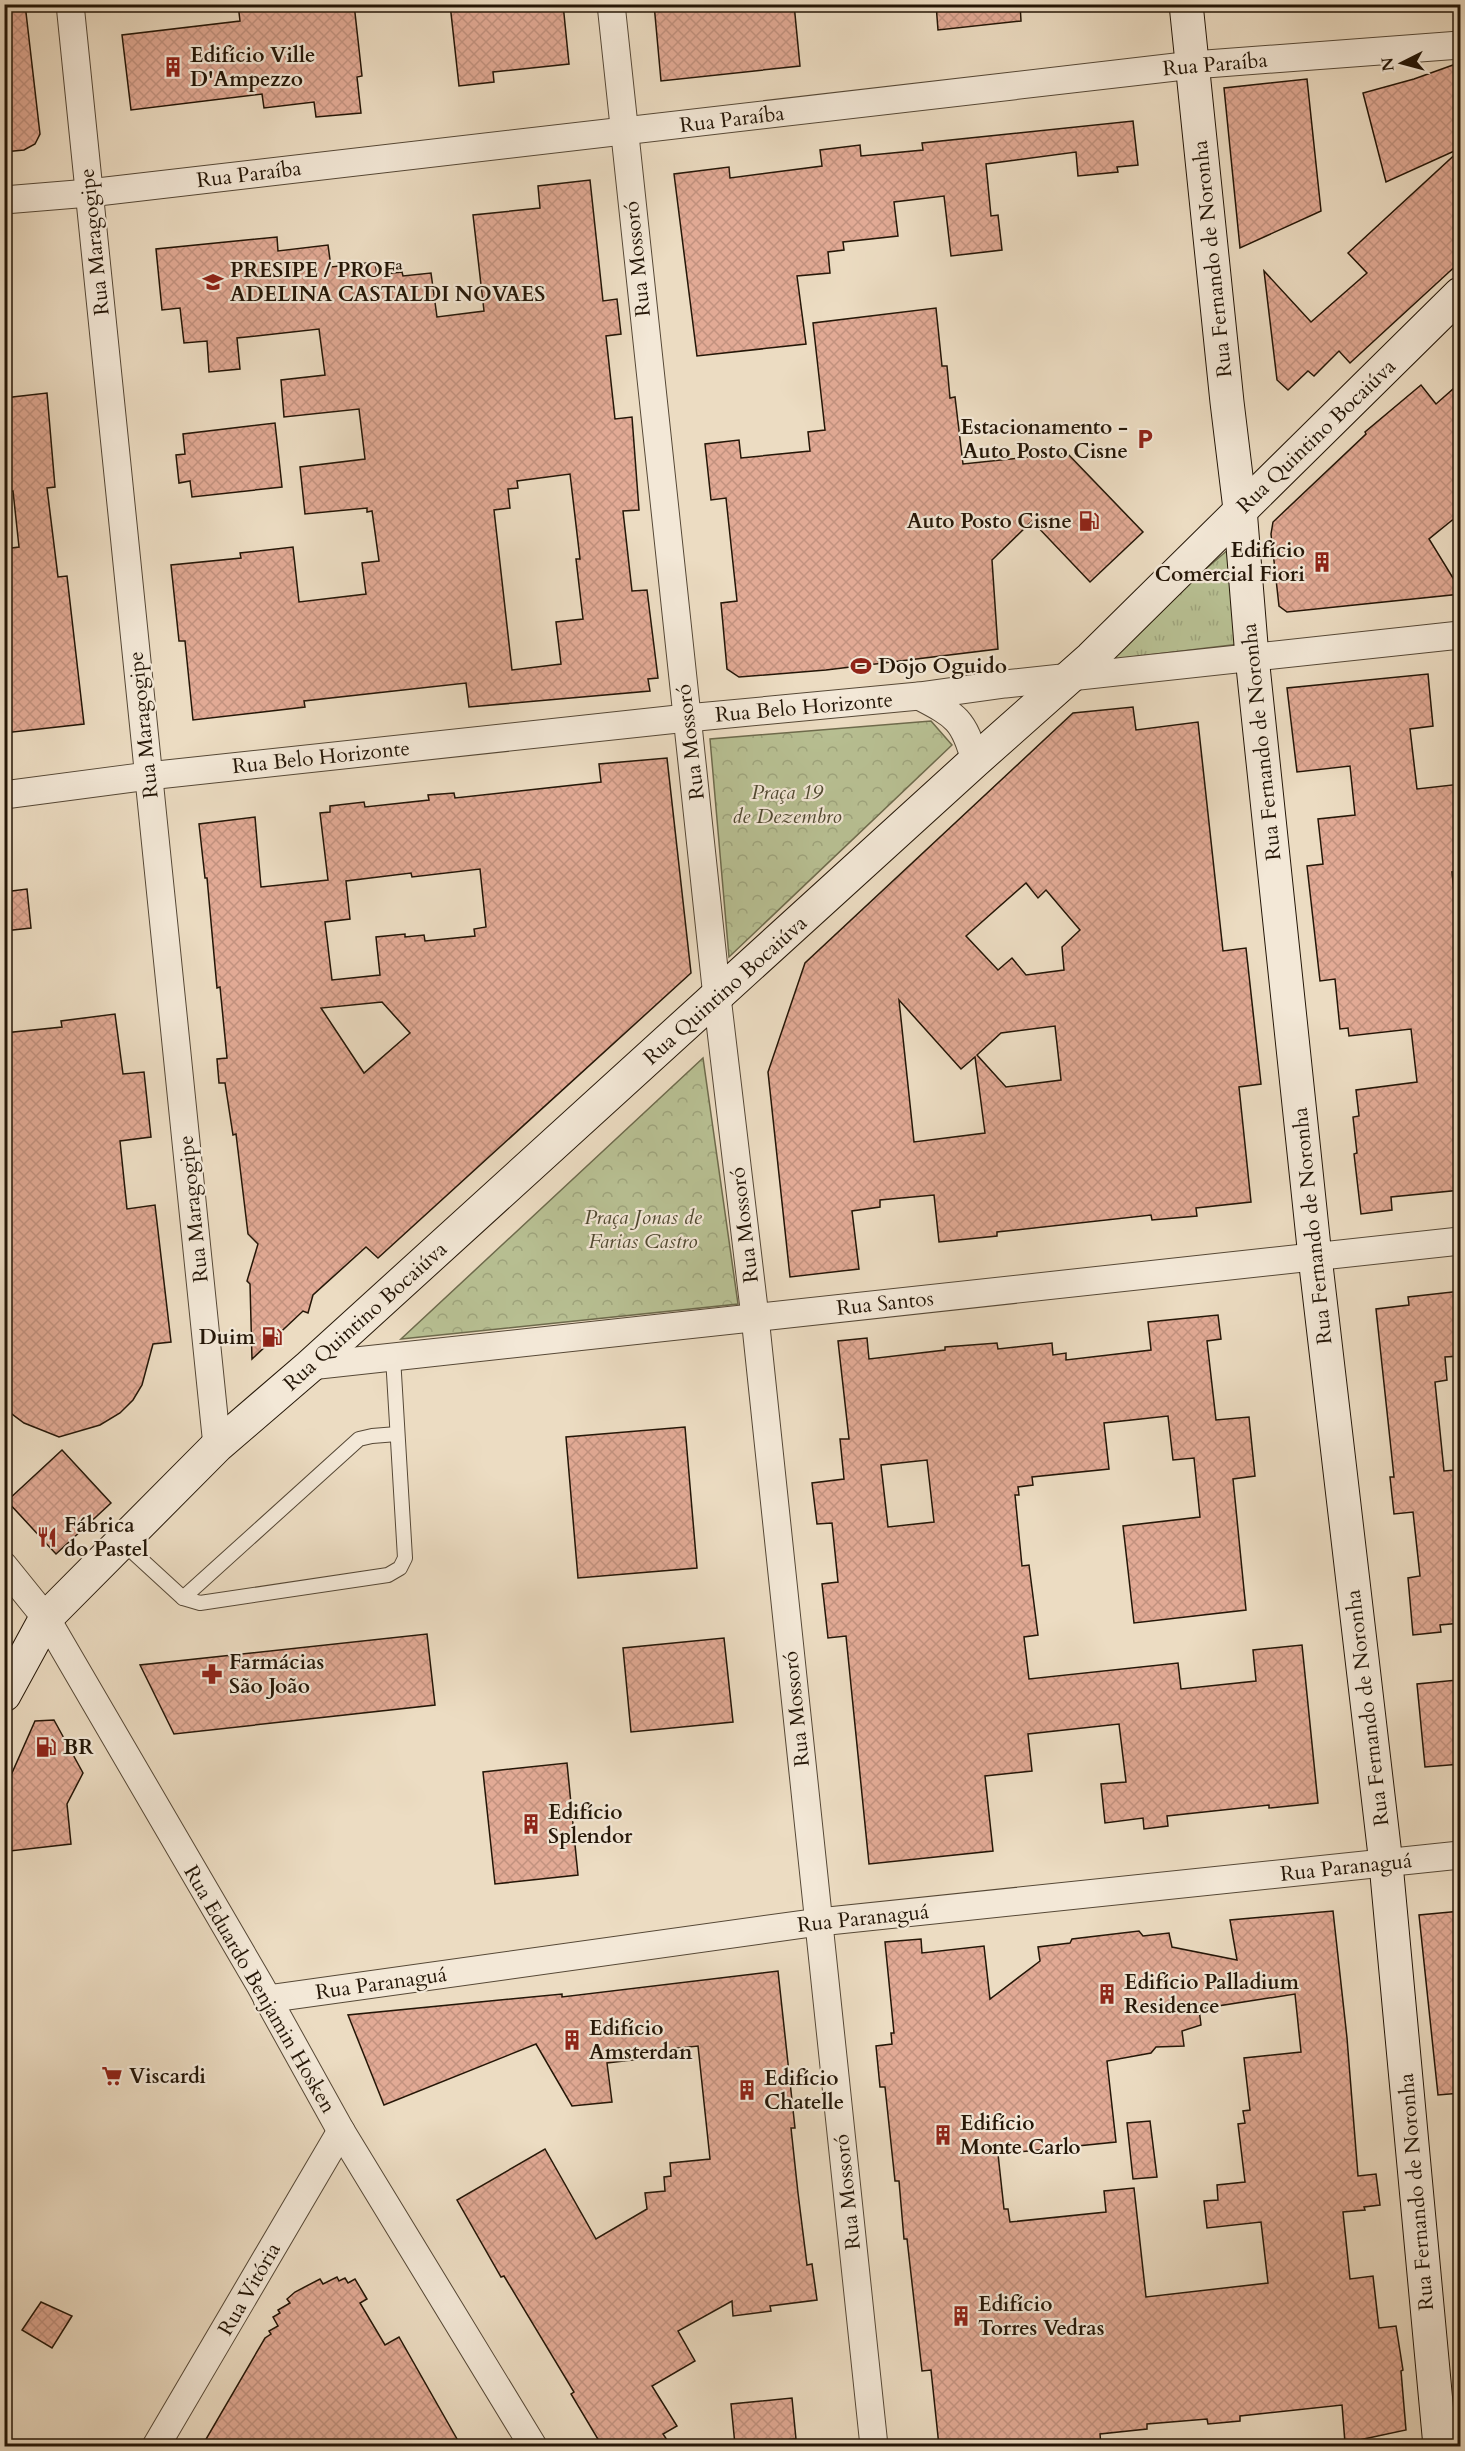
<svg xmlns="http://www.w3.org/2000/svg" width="1465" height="2451" font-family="Cardo,serif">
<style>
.grass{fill:url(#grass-tufts);stroke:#6e6b4d;stroke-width:1.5}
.park{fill:url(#park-crowns);stroke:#6e6b4d;stroke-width:1.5}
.building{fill:url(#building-cross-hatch);stroke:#241607;stroke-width:1.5;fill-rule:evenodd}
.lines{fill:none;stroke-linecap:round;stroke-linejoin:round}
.lane-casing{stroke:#564836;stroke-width:16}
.street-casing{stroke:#564836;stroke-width:29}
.secondary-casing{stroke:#241607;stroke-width:35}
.lane{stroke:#f3e8d7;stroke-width:14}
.street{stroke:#f3e8d7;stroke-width:27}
.secondary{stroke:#f3e8d7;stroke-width:33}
.labels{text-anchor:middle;stroke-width:4.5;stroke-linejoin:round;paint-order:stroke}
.poi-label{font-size:21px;font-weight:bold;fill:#241607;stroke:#f3e8d7;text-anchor:start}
.street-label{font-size:21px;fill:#241607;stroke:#f3e8d7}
.park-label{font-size:21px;font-style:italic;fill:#504931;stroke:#f3e8d7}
</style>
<defs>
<pattern id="grass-tufts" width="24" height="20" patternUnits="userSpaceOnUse" patternTransform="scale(1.5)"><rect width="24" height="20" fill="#b8c093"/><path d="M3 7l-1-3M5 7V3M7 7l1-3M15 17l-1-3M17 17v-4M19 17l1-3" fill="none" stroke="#9ea47d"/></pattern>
<pattern id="park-crowns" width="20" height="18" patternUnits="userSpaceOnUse" patternTransform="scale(1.5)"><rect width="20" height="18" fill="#b8c093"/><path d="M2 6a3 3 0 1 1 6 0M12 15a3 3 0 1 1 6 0" fill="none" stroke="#9ea47d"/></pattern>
<pattern id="building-cross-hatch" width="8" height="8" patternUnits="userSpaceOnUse" patternTransform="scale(1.5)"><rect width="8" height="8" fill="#e2aa95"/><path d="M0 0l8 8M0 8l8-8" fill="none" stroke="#c2927f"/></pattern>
</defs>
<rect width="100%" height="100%" fill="#ecdcc2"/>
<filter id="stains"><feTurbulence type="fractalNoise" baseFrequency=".00333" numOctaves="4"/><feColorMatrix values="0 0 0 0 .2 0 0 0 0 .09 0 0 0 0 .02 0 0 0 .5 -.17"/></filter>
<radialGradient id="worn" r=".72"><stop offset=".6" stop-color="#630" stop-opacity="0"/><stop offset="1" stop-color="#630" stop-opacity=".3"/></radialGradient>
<path class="grass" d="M1237,542l3,102 -141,17z"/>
<g class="park">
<path d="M931,721l21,24 -223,212 -19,-218z"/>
<path d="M703,1058l35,246 -337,35z"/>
</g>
<g class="building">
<path d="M4,4h21l15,130 -5,10 -11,6 -20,2z"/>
<path d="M238,4h116l8,72 -5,1 4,36 -45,4 -2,-15 -50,6 -2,-14 -131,16 -9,-75 118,-14z"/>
<path d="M450,4h113l6,60 -76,8 1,10 -35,4z"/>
<path d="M654,4h140l6,62 -139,15z"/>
<path d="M936,4h84l1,17 -83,9z"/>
<path d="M1453,65l8,20v63l-75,34 -23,-89 51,-14z"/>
<path d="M1307,79l14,132 -81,37 -16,-160z"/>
<path d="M1133,121l5,44 -21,2 1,5 -40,4 -2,-24 -90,12 5,52 7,-1 4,35 -51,6 -7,-60 -50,6 4,34 -55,6 1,8 -16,2 2,21 -33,3 9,68 -109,12 -23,-182 55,-7 1,11 92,-12 -2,-16 40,-5 1,11 62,-6 -1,-7z"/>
<path d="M1461,149v112l-111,102 -11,-12 -25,25 -6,-5 -20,19 -11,-10 -13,-109 47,51 56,-49 -19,-20z"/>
<path d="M590,180l13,121 14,-2 4,35 -15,2 9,83 17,-2 7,93 -16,1 9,80 15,-1 11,88 -10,1 2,12 -181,16 -3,-24 -162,18 1,6 -112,13 -8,-79h-6l-8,-76 70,-7 -1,-5 53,-6 6,55 67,-8 -4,-31 17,-2 -7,-50 -5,1v-4l-62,6 -5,-47 65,-8 -6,-50 -75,8 -3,-37 44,-5 -6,-46 -82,9 3,31 -31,3 -2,-31 -23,2 -4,-35 -18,2 -6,-61 121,-12 1,14 50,-6 3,22 44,-5 2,13 25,-3 1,4 28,-3 6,44 47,-6 -11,-96 67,-7 -2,-22zM570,474l10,85h-4l7,60 -27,3 5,42 -49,6 -18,-160 16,-2 -2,-19 10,-1 -1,-7z"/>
<path d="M936,308l6,58h5l3,32 5,-1 8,67 104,-11 76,79 -53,50 -58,-61 -40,39 6,89 -172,21 -87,7 -12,-8 -6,-66 16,-2 -11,-103 -15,2 -6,-56 34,-4 2,18 69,-7 -2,-19 17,-2 -12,-107z"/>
<path d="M1461,382v131l-32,26 32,52v3l-174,18 -8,-6 -8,-72 2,-12 93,-88 -1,-2 56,-47 15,19z"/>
<path d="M47,393l8,94 -8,1 11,89 9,-1 17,148 -80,9v-184l15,-2 -6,-56 -9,1v-94z"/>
<path d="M275,423l7,64 -90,10 -2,-16 -11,2 -3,-28 9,-1 -2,-20z"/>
<path d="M1428,674l5,52 -23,3 7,60 44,-5v87l-9,1 7,68h2v250l-70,7 1,13 -31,4 -7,-60 3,-1 -4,-36 6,-1 -3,-26 61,-8 -6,-53 -62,7 -1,-8 -8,1 -5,-50 -15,2 -13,-115 16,-2 -5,-45 37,-4 -5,-49 -53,6 -10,-84z"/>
<path d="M1133,707l3,23 62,-8 25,229 23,-3 15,136 -22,3 12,115 -55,6 1,8 -45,4 -1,-5 -154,17v4l-58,6 -5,-47 -54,5v7l-28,4 7,58 -69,8 -22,-205 37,-109 268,-250zM1026,883l12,15 8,-8 34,40 -18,17 2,23 -38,5 -14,-17 -14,12 -32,-34zM899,1000l62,69 14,-12 10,76 -71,9zM1055,1026l6,54 -55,7 -29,-32 24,-22z"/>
<path d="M667,758l24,215 -313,285 -12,-11 -53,48 -5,18 -5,-2 -51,48 -2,-75 -3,-3 11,-37 -10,-10 -12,-100 -3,1 -8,-52h-6l-2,-24 10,-1 -7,-71 -3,1 -10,-110h-2l-6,-54 56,-7 6,70 67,-7 -8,-67 10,-1v-6l34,-4 1,5 64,-7 -1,-5 26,-2 1,5 146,-16 -2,-18zM480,869l6,58 -12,2 1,7 -50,5 -1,-6 -19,2v-3l-29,3 4,38 -48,5 -7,-58 25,-3 -4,-38 65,-8 1,4zM382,1002l28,31 -46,40 -43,-65z"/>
<path d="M27,889l4,39 -27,3v-39z"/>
<path d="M115,1014l8,60 21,-2 7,65 -31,4 7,68 28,-4 16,137 -18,2 -11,41 -9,15 -13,13 -20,12 -41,12 -35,-14 -20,-15v-375l58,-6 -1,-6z"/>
<path d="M1461,1291v65l-16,1 2,23 -12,2 9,89 11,-1 6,56v97l-21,2 1,7 -28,3 -5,-57 12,-2 -7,-64 -19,2 -4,-37h4l-18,-168 33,-4 -1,-8z"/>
<path d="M1218,1315l3,24 -14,2 9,79 33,-3 6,59 -22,3 13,131 -112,13 -11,-97 77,-9 -6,-59 -21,2 -5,-44 -64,7 5,46 -77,8 1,8 -15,2 1,8h-4l7,71 7,-1 9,70 -14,2 5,42 149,-16 3,26 75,-8 -3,-31 49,-5 16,158 -49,5v-3l-102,11 1,10 -24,3 -1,-11 -38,5 -4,-39 25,-2 -7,-58 -91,10 4,37 -47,5 8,75 -124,13 -23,-228 -18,2 -6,-54 16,-2 -6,-59 -15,1 -5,-41 32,-4 -4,-40h9l-11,-98 29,-3 2,21 76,-9v-3l52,-4 1,6 54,-6 1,12 13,-2v7l85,-10 -3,-28zM927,1460l7,62 -46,5 -7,-62z"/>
<path d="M685,1427l12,141 -119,10 -12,-141z"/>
<path d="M62,1450l49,53 -55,51 -49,-53z"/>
<path d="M427,1634l8,71 -261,29 -34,-69z"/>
<path d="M724,1638l9,84 -102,10 -8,-84z"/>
<path d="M1457,1680l1,9h3v75l-36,3 -8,-83z"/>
<path d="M54,1720l29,53 -16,31 4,40 -61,7 -3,-27h-3v-33l31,-70z"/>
<path d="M567,1763l11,112 -83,9 -12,-112z"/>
<path d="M1333,1911l14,127 11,138 18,-2 4,31 -16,2 1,3 -22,2 7,67 23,-3 6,52 17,-2 7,44 -2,1 5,59 -61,13 -3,-38 -102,11v5l-32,3 -1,-5 -60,5v5l-47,5 1,12h-65l-1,-5 -48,5h-48l-8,-76 -9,1 -15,-132h-3l-5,-58h-4l-10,-94h-5l-4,-41 16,-2 -1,-11h3l-9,-91 36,-3 1,14 62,-7 6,53 50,-38 -2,-14 32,-4 2,-4 67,-8 4,5 26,-3 3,14 65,13 -7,-40zM1295,1994l6,58 -57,6 6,52 -7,1 2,12 -7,1 7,58 -28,3 1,15 -14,1 3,27 54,-6 7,61 -122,14 -12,-109 -30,3 2,21 -96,10 -2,-13h-4l-6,-55 118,-12 -9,-81 44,-8 5,-6 28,-1 -2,-15 19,-6 -2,-16z"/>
<path d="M1461,1911v182l-23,2 -19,-180z"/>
<path d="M778,1971l17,157h-4l7,65 9,72 5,-1 5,36 -47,6 1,5 -38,5 -1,-15 -54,30 17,30 -43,25 25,40 -14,8 8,12h-69l-31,-52 3,-2 -70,-116 -3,1 -44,-77 88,-51 51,90 51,-30 -2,-16 20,-2 -1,-14 7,-1 -1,-13 40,-4 -12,-113 -59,6 1,7 -33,4 5,39 -40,4 -36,-62 -152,61 -36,-90 214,-21v3z"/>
<path d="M1150,2121l7,56 -24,2 -6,-56z"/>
<path d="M337,2277l2,4 6,-3 3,5 7,-4 12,20 -7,4 25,42 14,-8 62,109h-259l63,-108 6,-4 -2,-3 9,-5 -5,-9 7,-4 -2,-3 12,-7 -3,-4 8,-7 25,-13 3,5z"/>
<path d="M41,2302l31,14 -20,32 -30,-18z"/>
<path d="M792,2398l4,41 -61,6 -4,-41z"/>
</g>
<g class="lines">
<g class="lane-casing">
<g id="lane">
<path d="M122,1542l61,56 17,5 188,-28 12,-7 5,-10 -12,-201"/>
<path d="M183,1598l176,-159 13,-3 25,-2"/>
</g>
</g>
<g class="street-casing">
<g id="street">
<path d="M70,4l147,1442"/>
<path d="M611,4l106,993 38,320 119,1129"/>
<path d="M4,200l85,-7 1104,-128 267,-20"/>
<path d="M919,696c36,19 45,23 56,65"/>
<path d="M4,795l144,-19 539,-58 232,-22 86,-12 455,-49"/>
<path d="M310,1366l1150,-125"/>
<path d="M4,1566l42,52 214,367 81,146 192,315"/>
<path d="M267,1999l552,-77 641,-67"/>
<path d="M156,2446l185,-315"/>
</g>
</g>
<g class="secondary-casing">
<g id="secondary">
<path d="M1186,4l41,398 13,107 12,148 63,600 71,607 54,582"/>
<path d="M4,1695l42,-77 171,-172 93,-80 665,-605 116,-103 369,-364"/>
</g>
</g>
<use href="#lane" class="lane"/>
<use href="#street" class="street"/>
<use href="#secondary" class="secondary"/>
</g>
<defs>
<g id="building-bare" transform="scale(1.62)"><path d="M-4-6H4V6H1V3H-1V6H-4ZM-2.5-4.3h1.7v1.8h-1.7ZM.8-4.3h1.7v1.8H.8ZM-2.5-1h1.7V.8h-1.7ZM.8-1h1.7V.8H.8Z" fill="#8f2418" stroke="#f3e8d7" stroke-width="2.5" paint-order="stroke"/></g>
<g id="school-bare" transform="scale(1.62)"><path d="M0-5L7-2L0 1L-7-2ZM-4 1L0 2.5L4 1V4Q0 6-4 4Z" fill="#8f2418" stroke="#f3e8d7" stroke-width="2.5" paint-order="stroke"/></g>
<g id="parking-bare" transform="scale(1.62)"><path d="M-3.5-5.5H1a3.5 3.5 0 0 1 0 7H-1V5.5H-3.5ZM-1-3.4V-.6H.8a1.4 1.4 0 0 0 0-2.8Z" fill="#8f2418" stroke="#f3e8d7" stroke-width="2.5" paint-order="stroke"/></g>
<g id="fuel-bare" transform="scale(1.62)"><path d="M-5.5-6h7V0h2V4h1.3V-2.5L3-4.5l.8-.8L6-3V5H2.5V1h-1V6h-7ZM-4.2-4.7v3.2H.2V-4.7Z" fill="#8f2418" stroke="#f3e8d7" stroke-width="2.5" paint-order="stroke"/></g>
<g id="stadium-bare" transform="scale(1.62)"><path d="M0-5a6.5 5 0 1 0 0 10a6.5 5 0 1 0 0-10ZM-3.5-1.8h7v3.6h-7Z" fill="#8f2418" stroke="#f3e8d7" stroke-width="2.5" paint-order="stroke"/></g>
<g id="restaurant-bare" transform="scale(1.62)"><path d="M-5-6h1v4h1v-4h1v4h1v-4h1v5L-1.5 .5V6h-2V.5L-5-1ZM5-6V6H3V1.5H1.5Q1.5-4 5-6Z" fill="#8f2418" stroke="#f3e8d7" stroke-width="2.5" paint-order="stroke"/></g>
<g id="pharmacy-bare" transform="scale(1.62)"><path d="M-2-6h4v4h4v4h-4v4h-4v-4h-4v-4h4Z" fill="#8f2418" stroke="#f3e8d7" stroke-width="2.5" paint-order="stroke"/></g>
<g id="supermarket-bare" transform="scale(1.62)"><path d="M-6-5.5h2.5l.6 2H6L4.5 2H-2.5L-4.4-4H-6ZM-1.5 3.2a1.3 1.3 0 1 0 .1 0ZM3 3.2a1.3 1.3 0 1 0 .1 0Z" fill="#8f2418" stroke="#f3e8d7" stroke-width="2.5" paint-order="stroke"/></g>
</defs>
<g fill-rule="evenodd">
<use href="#building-bare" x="173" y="67"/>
<use href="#school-bare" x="213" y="282"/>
<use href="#parking-bare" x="1145" y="439"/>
<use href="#fuel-bare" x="1089" y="521"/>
<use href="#building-bare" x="1322" y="562"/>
<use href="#stadium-bare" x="861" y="666"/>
<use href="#fuel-bare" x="272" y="1337"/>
<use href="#restaurant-bare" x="47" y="1537"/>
<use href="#pharmacy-bare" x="212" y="1674"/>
<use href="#fuel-bare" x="46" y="1747"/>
<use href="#building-bare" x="531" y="1824"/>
<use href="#building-bare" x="1107" y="1994"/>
<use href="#building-bare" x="572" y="2040"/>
<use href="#supermarket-bare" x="112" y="2076"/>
<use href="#building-bare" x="747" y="2090"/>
<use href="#building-bare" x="943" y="2135"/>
<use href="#building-bare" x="961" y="2316"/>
</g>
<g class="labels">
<g class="poi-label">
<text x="190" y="62">Edifício Ville<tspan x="190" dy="24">D'Ampezzo</tspan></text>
<text x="230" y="277">PRESIPE / PROFª<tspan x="230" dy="24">ADELINA CASTALDI NOVAES</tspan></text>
<text x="1128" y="434" text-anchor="end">Estacionamento -<tspan x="1128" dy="24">Auto Posto Cisne</tspan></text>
<text x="1072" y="528" text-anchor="end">Auto Posto Cisne</text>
<text x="1305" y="557" text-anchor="end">Edifício<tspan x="1305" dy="24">Comercial Fiori</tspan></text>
<text x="878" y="673">Dojo Oguido</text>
<text x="255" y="1344" text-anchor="end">Duim</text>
<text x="64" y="1532">Fábrica<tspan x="64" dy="24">do Pastel</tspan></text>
<text x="229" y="1669">Farmácias<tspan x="229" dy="24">São João</tspan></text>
<text x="63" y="1754">BR</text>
<text x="548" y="1819">Edifício<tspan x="548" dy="24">Splendor</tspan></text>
<text x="1124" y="1989">Edifício Palladium<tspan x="1124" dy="24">Residence</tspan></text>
<text x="589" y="2035">Edifício<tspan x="589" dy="24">Amsterdan</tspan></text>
<text x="129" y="2083">Viscardi</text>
<text x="764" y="2085">Edifício<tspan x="764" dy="24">Chatelle</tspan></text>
<text x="960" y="2130">Edifício<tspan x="960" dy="24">Monte Carlo</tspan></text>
<text x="978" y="2311">Edifício<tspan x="978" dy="24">Torres Vedras</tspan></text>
</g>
<g class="street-label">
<text transform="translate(1215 64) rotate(-5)" y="7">Rua Paraíba</text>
<text transform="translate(732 119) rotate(-7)" y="7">Rua Paraíba</text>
<text transform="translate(249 174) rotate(-7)" y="7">Rua Paraíba</text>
<text transform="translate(94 242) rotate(-96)" y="7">Rua Maragogipe</text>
<text transform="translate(637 259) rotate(-96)" y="7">Rua Mossoró</text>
<text transform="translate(1212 259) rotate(-96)" y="7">Rua Fernando de Noronha</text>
<text transform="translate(1316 436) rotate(-44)" y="7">Rua Quintino Bocaiúva</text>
<text transform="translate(804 707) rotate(-5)" y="7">Rua Belo Horizonte</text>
<text transform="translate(143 725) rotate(-96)" y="7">Rua Maragogipe</text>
<text transform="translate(690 742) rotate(-97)" y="7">Rua Mossoró</text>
<text transform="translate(1261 742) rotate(-96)" y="7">Rua Fernando de Noronha</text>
<text transform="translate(321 757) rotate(-6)" y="7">Rua Belo Horizonte</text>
<text transform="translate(725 990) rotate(-42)" y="7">Rua Quintino Bocaiúva</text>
<text transform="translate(193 1209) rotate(-96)" y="7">Rua Maragogipe</text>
<text transform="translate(744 1225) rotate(-97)" y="7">Rua Mossoró</text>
<text transform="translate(1312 1226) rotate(-96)" y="7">Rua Fernando de Noronha</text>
<text transform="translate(885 1303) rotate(-6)" y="7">Rua Santos</text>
<text transform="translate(365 1316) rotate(-42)" y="7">Rua Quintino Bocaiúva</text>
<text transform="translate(1367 1708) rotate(-97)" y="7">Rua Fernando de Noronha</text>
<text transform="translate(796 1709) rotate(-96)" y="7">Rua Mossoró</text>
<text transform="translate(1346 1867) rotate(-6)" y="7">Rua Paranaguá</text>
<text transform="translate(863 1918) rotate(-6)" y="7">Rua Paranaguá</text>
<text transform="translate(381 1983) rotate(-8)" y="7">Rua Paranaguá</text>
<text transform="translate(260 1989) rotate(60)" y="7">Rua Eduardo Benjamin Hosken</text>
<text transform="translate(847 2192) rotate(-96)" y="7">Rua Mossoró</text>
<text transform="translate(1416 2192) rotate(-95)" y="7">Rua Fernando de Noronha</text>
<text transform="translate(249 2289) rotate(-60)" y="7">Rua Vitória</text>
</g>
<g class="park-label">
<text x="787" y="799">Praça 19<tspan x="787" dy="24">de Dezembro</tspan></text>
<text x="643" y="1224">Praça Jonas de<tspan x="643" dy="24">Farias Castro</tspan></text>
</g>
</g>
<rect width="1465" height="2451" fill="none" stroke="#ecdcc2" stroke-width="24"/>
<rect x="6" y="6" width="1453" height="2439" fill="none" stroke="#241607" stroke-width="3"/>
<rect x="12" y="12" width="1441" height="2427" fill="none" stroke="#241607" stroke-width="1.5"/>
<g transform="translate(1402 63) rotate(264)" stroke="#f3e8d7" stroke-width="4.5" paint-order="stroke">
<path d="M0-4.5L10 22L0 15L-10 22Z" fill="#241607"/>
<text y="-9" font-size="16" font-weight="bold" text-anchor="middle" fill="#241607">N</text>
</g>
<rect width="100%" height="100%" filter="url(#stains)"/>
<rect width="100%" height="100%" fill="url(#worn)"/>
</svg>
